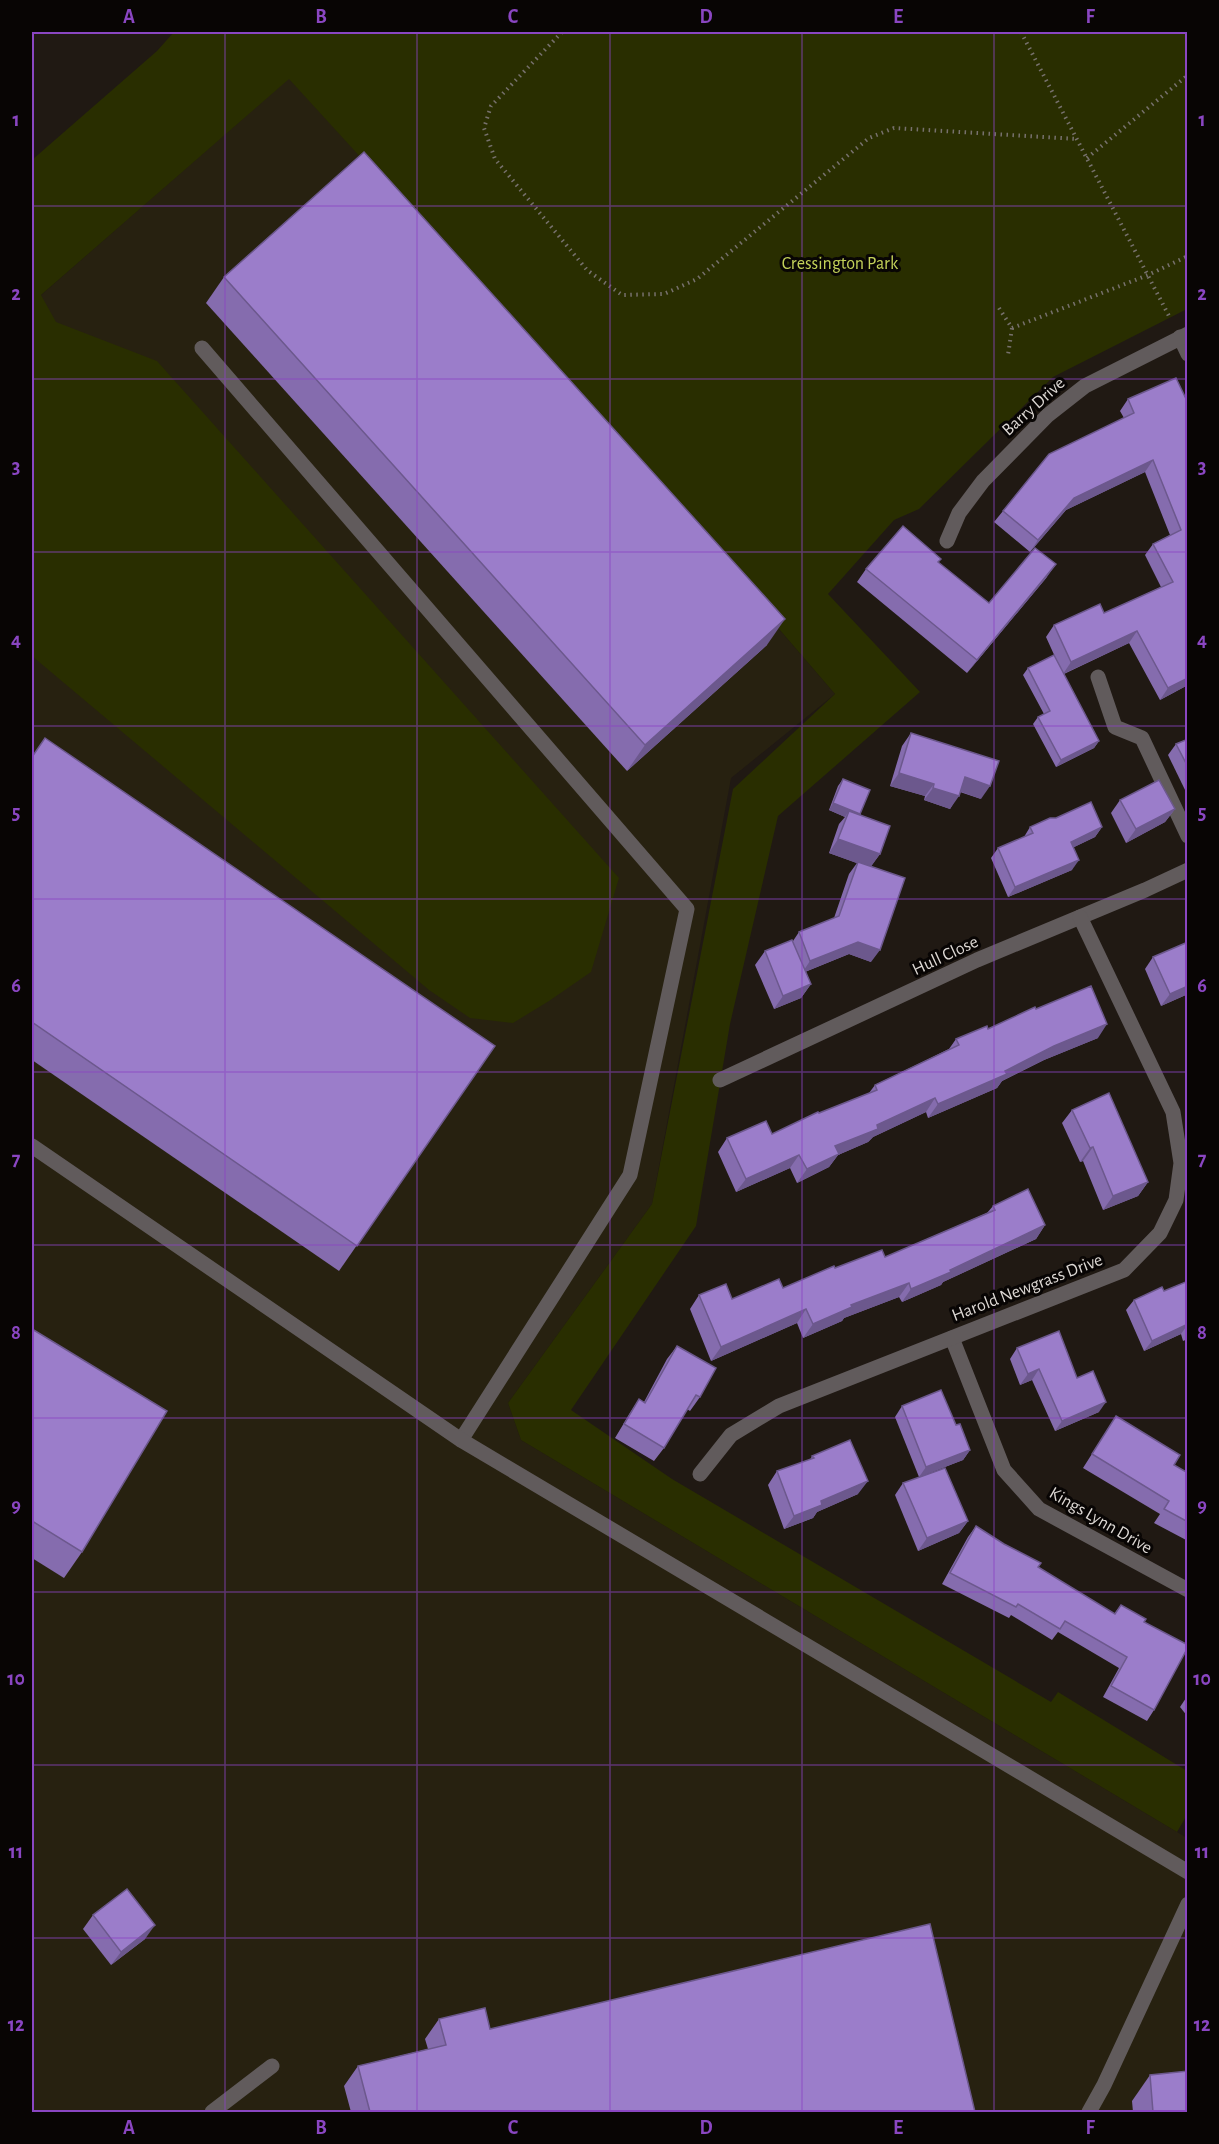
<svg xmlns="http://www.w3.org/2000/svg" width="1219" height="2144" font-family="'Alegreya Sans',sans-serif">
<style>
.industrial{fill:#272110}
.green{fill:#292e00}
.lines{fill:none;stroke-linecap:round;stroke-linejoin:round}
.path{stroke:#77716c;stroke-width:4;stroke-dasharray:1.5 4.5;stroke-linecap:butt}
.minor{stroke:#615b5c;stroke-width:15}
.wall{fill:#856cae}
.shaded-wall{fill:#6c588d}
.building{fill:#9b7dca;stroke:#6c588d;stroke-width:1.5}
.grid{fill:none;stroke:#8a46c2;stroke-width:1.5;stroke-opacity:0.55}
.labels{text-anchor:middle;stroke-width:6;stroke-linejoin:round;paint-order:stroke}
.park-label{font-size:18px;fill:#c3d159;stroke:#080504}
.street-label{font-size:18px;fill:#dcd7d3;stroke:#080504}
.neatline{fill:none;stroke:#8a46c2;stroke-width:2}
.grid-label{font-size:20px;text-anchor:middle;font-weight:bold;fill:#8a46c2}
</style>
<rect width="100%" height="100%" fill="#201913"/>
<path class="industrial" d="M289,78l285,313 261,303 -104,84 -79,426 -144,199 13,37 666,398v274h-1155v-1809z"/>
<path class="green" d="M174,32h1013v277l-134,68 -134,132 -25,11 -66,74 92,98 -142,124 -48,208 -34,202 -125,184 101,69 379,223 7,-10 129,79v44l-10,17 -656,-392 -13,-37 144,-199 81,-415 102,-95 -261,-303 -285,-312 -248,216 15,27 101,39 462,517 -28,94 -42,29 -36,22 -43,-5 -41,-28 -397,-334v-496l125,-109z"/>
<g class="lines">
<g class="path">
<path d="M562,32l-71,74 -7,22 11,31 92,111 35,25 42,-1 33,-15 172,-141 25,-10 183,11"/>
<path d="M1021,32l148,284"/>
<path d="M1087,158l101,-83"/>
<path d="M999,308l13,20 -4,27"/>
<path d="M1012,328l136,-53 40,-19"/>
</g>
<g class="minor">
<path d="M1180,337l8,17"/>
<path d="M202,348l485,561 -57,266 -169,265"/>
<path d="M947,541l12,-28 24,-32 65,-66 37,-29 103,-52"/>
<path d="M1098,677l17,50 27,11 46,98"/>
<path d="M720,1080l257,-120 168,-70 43,-20"/>
<path d="M32,1146l429,294 727,432"/>
<path d="M952,1338l52,132 35,39 149,81"/>
<path d="M700,1474l31,-39 48,-29 345,-136 36,-37 16,-33 5,-37 -8,-51 -93,-195"/>
<path d="M212,2112l60,-46"/>
<path d="M1089,2112l15,-27 84,-181"/>
</g>
</g>
<g class="wall">
<path d="M224,277l543,368 -140,126 -421,-468z"/>
<path d="M1128,399l60,4v281l-2,2 -26,14 -31,-57 -65,31 35,67 -5,7 -38,19 -23,-43 5,-7 6,-3 -21,-39 5,-7 28,-9 -10,-22 8,-12 50,-12 57,-26 -16,-32 8,-11 17,-9 -25,-63 -79,38 -36,42 -36,-30 9,-11 121,-93 -4,-7z"/>
<path d="M939,563l50,40 58,-26 -80,96 -110,-91 9,-13z"/>
<path d="M911,733l70,66 -21,-7 -10,17 -26,-9 1,-4 -35,-10 12,-40z"/>
<path d="M1188,739v55h-1l-19,-39 8,-11z"/>
<path d="M32,756l463,290 -156,225 -307,-211z"/>
<path d="M843,779l37,75 -9,12v96l-22,-8 -44,18 6,12 -10,14 -27,11 -19,-44 10,-14 28,-10 6,-9 35,-14 15,-44 8,-11 -28,-10 10,-29 6,-7 -16,-7 9,-24z"/>
<path d="M1120,800l55,9 -10,13 -39,21 -15,-30z"/>
<path d="M1030,827h72l-7,10 -21,10 -2,23 -64,27 -17,-39 7,-10 26,-11z"/>
<path d="M1153,957l35,37 -27,12 -16,-37z"/>
<path d="M1036,1009l62,29 -54,22 -42,21 -5,7 -69,30 -2,-6 -53,25 -5,5 -30,13 -9,12 -32,16 -7,-15 -54,24 -18,-40 9,-14 45,-4 47,-21 50,-20 6,-8 74,-36 7,-10 32,-10z"/>
<path d="M1072,1110l76,72 -10,14 -35,14 -20,-49 -3,1 -18,-39z"/>
<path d="M993,1206l52,19 -9,14 -93,43 -2,3 -39,17 -3,-5 -55,21 -2,3 -39,17 -6,-15 -86,38 -21,-52 9,-14 33,4 51,-11 52,-20 50,-11 102,-44z"/>
<path d="M1188,1281v58l-5,2 -2,-7 -37,17 -18,-41 8,-10 30,-9z"/>
<path d="M32,1329l50,223 -18,26 -32,-20z"/>
<path d="M677,1346l23,51 -10,14 -3,-2 -23,39 -10,13 -39,-23 15,-25 9,-14 5,3 23,-43z"/>
<path d="M1017,1348l60,30 22,34 -44,19 -23,-51 -12,5 -10,-26z"/>
<path d="M902,1406l54,19 14,25 -7,10 -44,17 -24,-60z"/>
<path d="M1116,1416l58,49 14,8v68l-34,-18 6,-9 -77,-46z"/>
<path d="M812,1456l46,38 -41,18 -4,6 -29,11 -16,-44 9,-14 33,-11z"/>
<path d="M903,1483l65,38 -9,12 -41,18 -23,-56z"/>
<path d="M976,1526l62,41 76,47 7,-9 23,17 10,88 -7,11 -44,-24 16,-29 -61,-36 -6,8 -41,-25 -2,3 -67,-34 26,-47z"/>
<path d="M1186,1698h2v19l-8,-10z"/>
<path d="M93,1915l52,24 -34,26 -28,-36z"/>
<path d="M439,2019l51,10 485,83h-624l-7,-26 14,-20 70,-17 -3,-10z"/>
<path d="M1150,2075l38,37h-55l-1,-11z"/>
</g>
<g class="shaded-wall">
<path d="M1153,460l-8,12 -79,38 -36,42 8,-12 36,-42z"/>
<path d="M1056,564l-9,13 -80,96 10,-13z"/>
<path d="M785,619l-18,26 -140,126 18,-26z"/>
<path d="M1137,631l-8,12 -66,31 8,-12z"/>
<path d="M1188,678v6l-2,2 -26,14 8,-12z"/>
<path d="M1099,741l-5,7 -38,19 5,-7z"/>
<path d="M899,773l35,11 -9,12 -35,-10z"/>
<path d="M965,777l25,9 -9,13 -25,-9z"/>
<path d="M933,788l26,8 -9,13 -26,-9z"/>
<path d="M833,803l27,11 -14,3 3,-6 -4,6 -16,-7z"/>
<path d="M1175,809l-10,13 -39,21 10,-14z"/>
<path d="M1102,827l-7,10 -31,15 7,-10z"/>
<path d="M838,839l42,15 -10,14 -41,-15z"/>
<path d="M1079,860l-7,10 -64,27 7,-10z"/>
<path d="M858,942l22,8 -9,12 -22,-8 -47,19 8,-12z"/>
<path d="M811,984l-10,14 -27,11 9,-13z"/>
<path d="M1188,986v8l-27,12 9,-12z"/>
<path d="M1107,1024l-9,14 -54,22 -42,21 -5,7 -69,30 10,-14 116,-58z"/>
<path d="M935,1098l-9,14 -53,25 -5,5 -30,13 -9,12 -32,16 10,-14 28,-23 42,-21z"/>
<path d="M1093,1147l-10,14 -3,1 10,-14z"/>
<path d="M799,1155l-9,13 -54,24 10,-13z"/>
<path d="M1148,1182l-10,14 -35,14 10,-14z"/>
<path d="M1045,1225l-9,14 -93,43 -2,3 -39,17 9,-13z"/>
<path d="M909,1283l-10,14 -55,21 -2,3 -39,17 10,-14 38,-19z"/>
<path d="M806,1309l-9,14 -86,38 10,-14z"/>
<path d="M1188,1324l-7,10 -37,17 8,-10z"/>
<path d="M1039,1369l-7,11 -12,5 8,-11z"/>
<path d="M1106,1402l-7,10 -44,19 7,-10z"/>
<path d="M970,1450l-7,10 -44,17 7,-10z"/>
<path d="M868,1481l-10,13 -41,18 -4,6 -29,11 10,-13 27,-15z"/>
<path d="M968,1521l-9,12 -41,18 9,-13z"/>
<path d="M155,1925l-10,14 -34,26 10,-13z"/>
</g>
<g class="building">
<path d="M364,152l421,467 -140,126 -421,-468z"/>
<path d="M1176,378l12,25v275l-20,10 -31,-57 -66,31 -17,-37 46,-21 4,9 69,-31 -20,-38 28,-14 -28,-70 -79,38 -36,42 -35,-29 46,-57 85,-41 -6,-14z"/>
<path d="M903,526l38,33 -3,3 51,41 46,-55 21,16 -79,96 -111,-91z"/>
<path d="M1054,655l45,86 -38,19 -23,-43 12,-6 -22,-43z"/>
<path d="M911,733l88,28 -9,25 -25,-9 -6,19 -26,-8 1,-4 -35,-11z"/>
<path d="M45,738l450,308 -138,200 -325,-224v-265z"/>
<path d="M1188,739v28l-12,-23z"/>
<path d="M843,779l27,11 -10,24 -27,-11z"/>
<path d="M1159,780l16,29 -39,20 -16,-29z"/>
<path d="M1091,802l11,25 -31,15 8,18 -64,27 -17,-39 35,-15 -3,-6 20,-9h6z"/>
<path d="M849,811l41,15 -10,28 -42,-15z"/>
<path d="M858,862l47,16 -25,72 -22,-8 -48,19 -11,-29 40,-16z"/>
<path d="M792,940l19,44 -28,12 -18,-45z"/>
<path d="M1188,942v44l-18,8 -17,-37z"/>
<path d="M1091,986l16,38 -53,22 -49,25 2,3 -69,30 -3,-6 -58,27 1,4 -43,17 4,8 -32,15 -8,-14 -53,24 -19,-41 39,-17 6,13 46,-22 1,1 58,-23 -2,-5 84,-40 -3,-6 31,-13 1,3 47,-22 1,2z"/>
<path d="M1109,1093l39,89 -35,14 -20,-49 -3,1 -18,-38z"/>
<path d="M1028,1189l17,36 -95,45 1,2 -40,17 -2,-6 -58,22 1,2 -39,17 -7,-15 -85,38 -22,-52 27,-11 6,15 47,-20 4,9 51,-22 1,2 47,-18 3,7 110,-47 -2,-4z"/>
<path d="M1188,1281v43l-36,17 -18,-41 28,-13 2,4z"/>
<path d="M32,1329l135,82 -85,141 -50,-31z"/>
<path d="M1059,1331l18,47 16,-7 13,31 -44,19 -23,-52 -11,5 -11,-26z"/>
<path d="M677,1346l39,22 -16,29 -4,-2 -32,53 -40,-24 15,-25 6,4z"/>
<path d="M941,1390l15,35 4,-1 10,26 -44,17 -24,-61z"/>
<path d="M1116,1416l64,39 -6,10 14,8v49l-24,-13 5,-8 -77,-47z"/>
<path d="M850,1440l18,41 -47,20 1,4 -28,11 -17,-45 37,-13 -2,-2z"/>
<path d="M945,1468l23,53 -41,17 -24,-55z"/>
<path d="M976,1526l28,18 37,19 -3,4 77,47 6,-9 25,14 -2,3 44,23v2l-34,63 -43,-24 16,-29 -62,-36 -5,8 -42,-25 -2,3 -66,-34z"/>
<path d="M127,1889l28,36 -34,27 -28,-37z"/>
<path d="M930,1924l45,188h-605l-12,-46 88,-21 -7,-26 46,-11 5,21z"/>
<path d="M1188,2071v41h-35l-3,-37z"/>
</g>
<path class="grid" d="M225,32v2080M417,32v2080M610,32v2080M802,32v2080M994,32v2080M32,206h1156M32,379h1156M32,552h1156M32,726h1156M32,899h1156M32,1072h1156M32,1245h1156M32,1418h1156M32,1592h1156M32,1765h1156M32,1938h1156"/>
<g class="labels">
<g class="park-label">
<text x="840" y="269">Cressington Park</text>
</g>
<g class="street-label">
<text transform="translate(1033 406) rotate(-42)" y="6">Barry Drive</text>
<text transform="translate(945 955) rotate(-25)" y="6">Hull Close</text>
<text transform="translate(1027 1287) rotate(-21)" y="6">Harold Newgrass Drive</text>
<text transform="translate(1101 1520) rotate(30)" y="6">Kings Lynn Drive</text>
</g>
</g>
<rect width="1219" height="2144" fill="none" stroke="#080504" stroke-width="66"/>
<rect x="33" y="33" width="1153" height="2078" class="neatline"/>
<g class="grid-label">
<text x="129" y="23">A</text>
<text x="321" y="23">B</text>
<text x="513" y="23">C</text>
<text x="706" y="23">D</text>
<text x="898" y="23">E</text>
<text x="1090" y="23">F</text>
<text x="16" y="126">1</text>
<text x="1202" y="126">1</text>
<text x="16" y="300">2</text>
<text x="1202" y="300">2</text>
<text x="16" y="473">3</text>
<text x="1202" y="473">3</text>
<text x="16" y="646">4</text>
<text x="1202" y="646">4</text>
<text x="16" y="819">5</text>
<text x="1202" y="819">5</text>
<text x="16" y="992">6</text>
<text x="1202" y="992">6</text>
<text x="16" y="1165">7</text>
<text x="1202" y="1165">7</text>
<text x="16" y="1339">8</text>
<text x="1202" y="1339">8</text>
<text x="16" y="1512">9</text>
<text x="1202" y="1512">9</text>
<text x="16" y="1685">10</text>
<text x="1202" y="1685">10</text>
<text x="16" y="1858">11</text>
<text x="1202" y="1858">11</text>
<text x="16" y="2031">12</text>
<text x="1202" y="2031">12</text>
<text x="129" y="2134">A</text>
<text x="321" y="2134">B</text>
<text x="513" y="2134">C</text>
<text x="706" y="2134">D</text>
<text x="898" y="2134">E</text>
<text x="1090" y="2134">F</text>
</g>
</svg>
